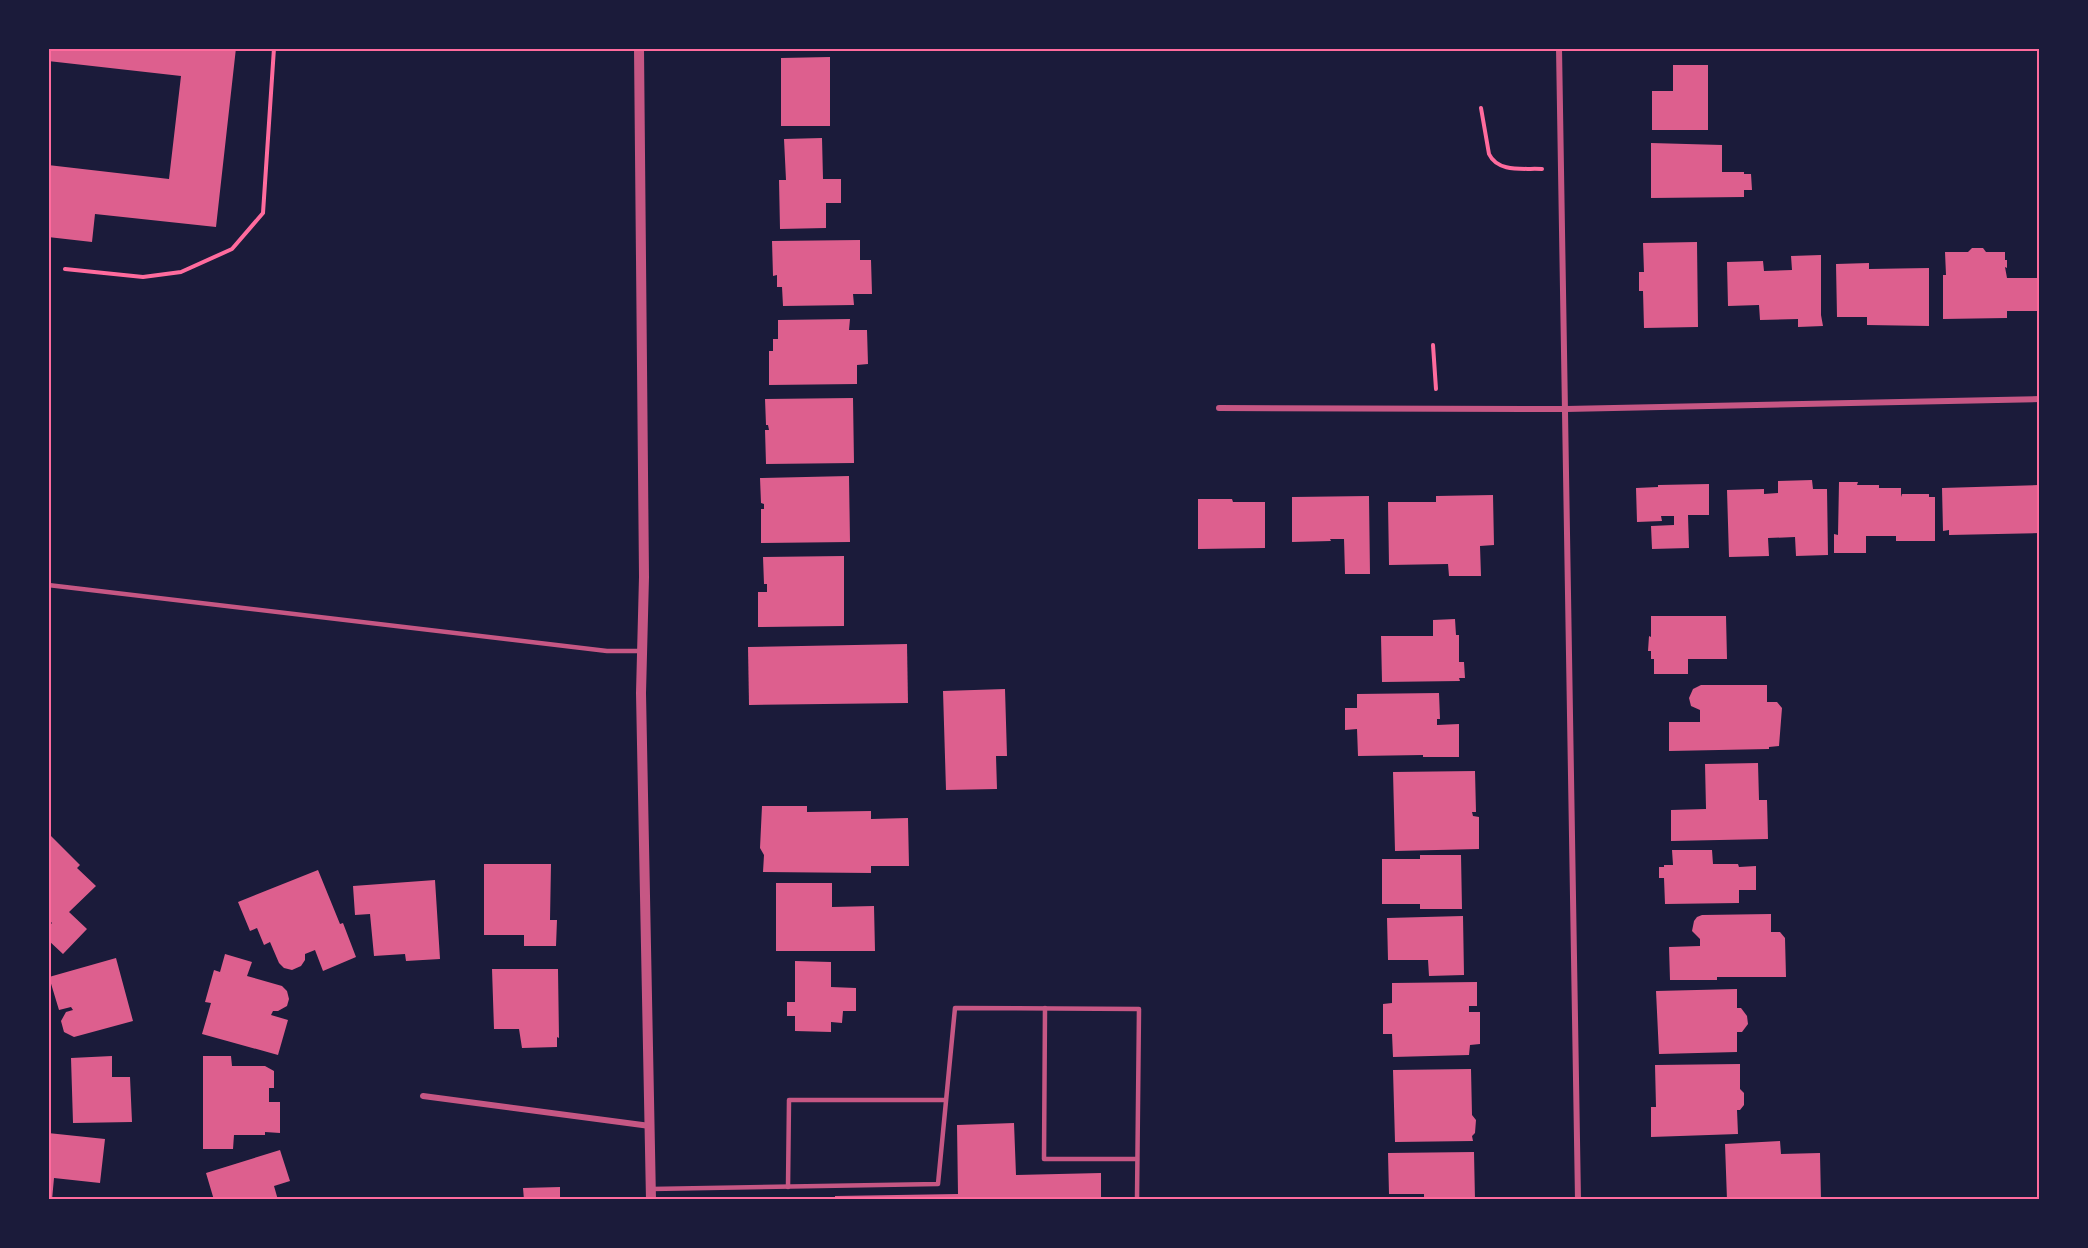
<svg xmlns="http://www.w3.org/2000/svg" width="2088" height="1248" font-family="'Exo 2',sans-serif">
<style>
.building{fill:#dd5f8e}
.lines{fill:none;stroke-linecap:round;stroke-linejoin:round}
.path{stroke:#ff6b9d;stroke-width:4}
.service{stroke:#c65784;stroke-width:4.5}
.minor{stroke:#c65784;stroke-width:6}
.tertiary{stroke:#c65784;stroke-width:10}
.neatline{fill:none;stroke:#ff6b9d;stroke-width:2}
</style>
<rect width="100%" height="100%" fill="#1b1b3a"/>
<g class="building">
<path d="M48,48h188l-20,179 -121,-13 -3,28 -44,-5v-72l121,14 12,-103 -133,-15z"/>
<path d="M830,57v69h-49v-68z"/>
<path d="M1673,65h35v65h-56v-39h21z"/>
<path d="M822,138l1,41h18v24h-15v25l-46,1 -1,-49h7l-2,-41z"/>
<path d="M1651,143l71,2v27h22v2h7l1,16h-8v7l-93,1z"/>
<path d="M860,240v20h11l1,34h-19l1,11 -71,1 -1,-19h-5v-12l-4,1 -1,-35z"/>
<path d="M1697,242l1,85 -54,1 -1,-37h-4v-19h5l-1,-29z"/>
<path d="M1972,248h11l3,4h19v8h2v8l-2,-1 2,11h30v33h-30v7l-64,1v-44h3l-1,-23h23z"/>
<path d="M1821,255v60l2,11 -25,1v-8l-38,1 -1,-15 -31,1 -1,-44 36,-1 1,10 28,-1 -1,-14z"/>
<path d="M1869,263v6l60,-1v58l-62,-1v-8h-30l-1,-53z"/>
<path d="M850,319l-1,11h18l1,34 -11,1v19l-88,1v-34h4v-12h5v-19z"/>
<path d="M853,398l1,65 -88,1 -1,-34h4l-1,-5h-2l-1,-26z"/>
<path d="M849,476l1,66 -89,1v-34h3v-5l-3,-1 -1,-25z"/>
<path d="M1812,480l1,9h14l1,66 -32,1 -1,-19 -27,1 1,18 -40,1 -2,-67 37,-1v5l14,-1v-12z"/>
<path d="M1839,482h19l-1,3h22v3h22v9l1,-3h27v3h6v44h-39v-5h-30v17h-32v-19l4,1z"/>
<path d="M1709,484v31h-21l1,33 -37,1 -1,-23 23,-1v-9h-13l1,5 -25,1 -1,-34 22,-1v-2z"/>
<path d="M2039,485l1,48 -91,2v-5l-6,1 -1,-43z"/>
<path d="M1493,495l1,50 -14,1 1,30h-32l-1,-12 -59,1 -1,-63h48v-6z"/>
<path d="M1369,496l1,78h-25l-1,-35h-14l1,2 -39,1v-45z"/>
<path d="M1198,499h34l1,3h32v46l-67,1z"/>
<path d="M844,556v70l-86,1v-35h9v-8h-3l-1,-27z"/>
<path d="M1651,616h75l1,43h-39v15h-34v-15h-3v-8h-3l1,-15 2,1z"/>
<path d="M1455,619l1,16h3v27h5l1,16h-6l1,3 -78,1 -1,-46h52v-16z"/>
<path d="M907,644l1,59 -159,2 -1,-58z"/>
<path d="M1701,685h66v17h10l5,6 -3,38 -10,1v2l-100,2v-29h31v-12l-9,-4 -2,-8 4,-9z"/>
<path d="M1005,689l2,67h-11l1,33 -51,1 -3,-99z"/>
<path d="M1439,693l1,26h-3v6l22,-1v33h-36v-2l-65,1 -1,-27 -12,1v-22h12v-14z"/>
<path d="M1758,763l1,37h8l1,39 -97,2v-31l35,-1 -1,-45z"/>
<path d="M1475,771l1,41h-4l1,4 6,1v32l-84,2 -2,-79z"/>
<path d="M762,806h45v6l64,-1v8l37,-1 1,48h-38v7l-108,-1 1,-17 -4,-7z"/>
<path d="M49,834l31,31 -3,3 19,18 -27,26 18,17 -24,25 -15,-14v-13l4,-4 -4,-4z"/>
<path d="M1672,850h40l1,14h25l1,3 17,-1v24h-17v13l-74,1 -1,-26h-5v-11h5v-2h9z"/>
<path d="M1420,855h41l1,54h-42v-5h-38v-45h38z"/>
<path d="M484,864h67l-1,56h7l-1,26h-32v-11h-40z"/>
<path d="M318,870l22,54 3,-1 13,34 -33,14 -8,-21 -10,4v6l-4,6 -9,4 -8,-2 -5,-5 -9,-21 -6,3 -7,-17 -7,3 -12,-29z"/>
<path d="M435,880l5,79 -34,2 -1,-7 -31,2 -4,-42 -15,1 -2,-29z"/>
<path d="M776,883h56v24l42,-1 1,45h-99z"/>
<path d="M1771,914v18h9l5,6 1,39h-69v3h-47l-1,-33 31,-1v-7l-8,-8 2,-10 3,-4 5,-2z"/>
<path d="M1463,916l1,59 -35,1 -1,-16h-40l-1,-42z"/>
<path d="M225,954l27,8 -5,14 35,10 5,5 2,8 -2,7 -9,5h-5l-2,4 17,5 -10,35 -76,-21 9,-31 -6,-1 9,-32 6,2z"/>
<path d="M116,958l17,63 -59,16 -10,-5 -3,-11 5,-9 7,-2 -2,-3 -12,3 -10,-33z"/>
<path d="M795,961l36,1v25l25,1v23h-13l-1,12 -11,-1v10l-36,-1v-15h-8v-14h8z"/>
<path d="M492,969h66l1,69 -2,-1v10l-35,1 -3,-19h-25z"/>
<path d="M1477,982v24h-8v6h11v32l-10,1 -1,10 -76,2 -1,-23h-9v-30l9,-1v-20z"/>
<path d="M1737,989v19h4l6,8 1,8 -6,8h-5v20l-78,2 -3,-63z"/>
<path d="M112,1056v21h18l2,45 -59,1 -2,-65z"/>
<path d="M203,1056h28l1,10h33l9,5v17h-5v14h11v31l-15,-1v3h-31l-1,14h-30z"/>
<path d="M1740,1064v25l4,4v12l-4,5h-3l1,24 -87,3v-30h5l-1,-42z"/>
<path d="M1471,1069l1,46 4,5 -1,13 -3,3 1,5 -78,1 -2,-72z"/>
<path d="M1014,1123l2,52 85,-2v27h-266v-4l123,-2 -1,-69z"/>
<path d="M48,1133l57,6 -5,44 -46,-5 -2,22h-4z"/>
<path d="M1780,1141l1,13 39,-1 1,47h-94l-2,-56z"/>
<path d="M280,1150l10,31 -16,5 4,14h-64l-8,-27z"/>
<path d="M1474,1152l1,48h-51v-6h-35l-1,-41z"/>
<path d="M560,1187v11h2v2h-38l-1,-12z"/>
</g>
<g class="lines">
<g class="path">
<path d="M1481,108l8,46c9,19 35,14 53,15"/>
<path d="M65,269l78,8 38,-5 51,-23 31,-36 11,-165"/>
<path d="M1433,345l3,44"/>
</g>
<g class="service">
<path d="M48,585l559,66h33"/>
<path d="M1045,1008l-1,151h93"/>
<path d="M788,1187l1,-87h156"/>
<path d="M651,1189l287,-5 17,-176 184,1 -2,191"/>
</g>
<g class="minor">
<path d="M1559,48l19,1152"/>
<path d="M1219,408l347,1 474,-10"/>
<path d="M423,1096l227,30"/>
</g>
<path class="tertiary" d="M639,48l5,529 -3,116 10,507"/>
</g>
<rect width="2088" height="1248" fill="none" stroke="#1b1b3a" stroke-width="99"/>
<rect x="50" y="50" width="1988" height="1148" class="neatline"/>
</svg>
